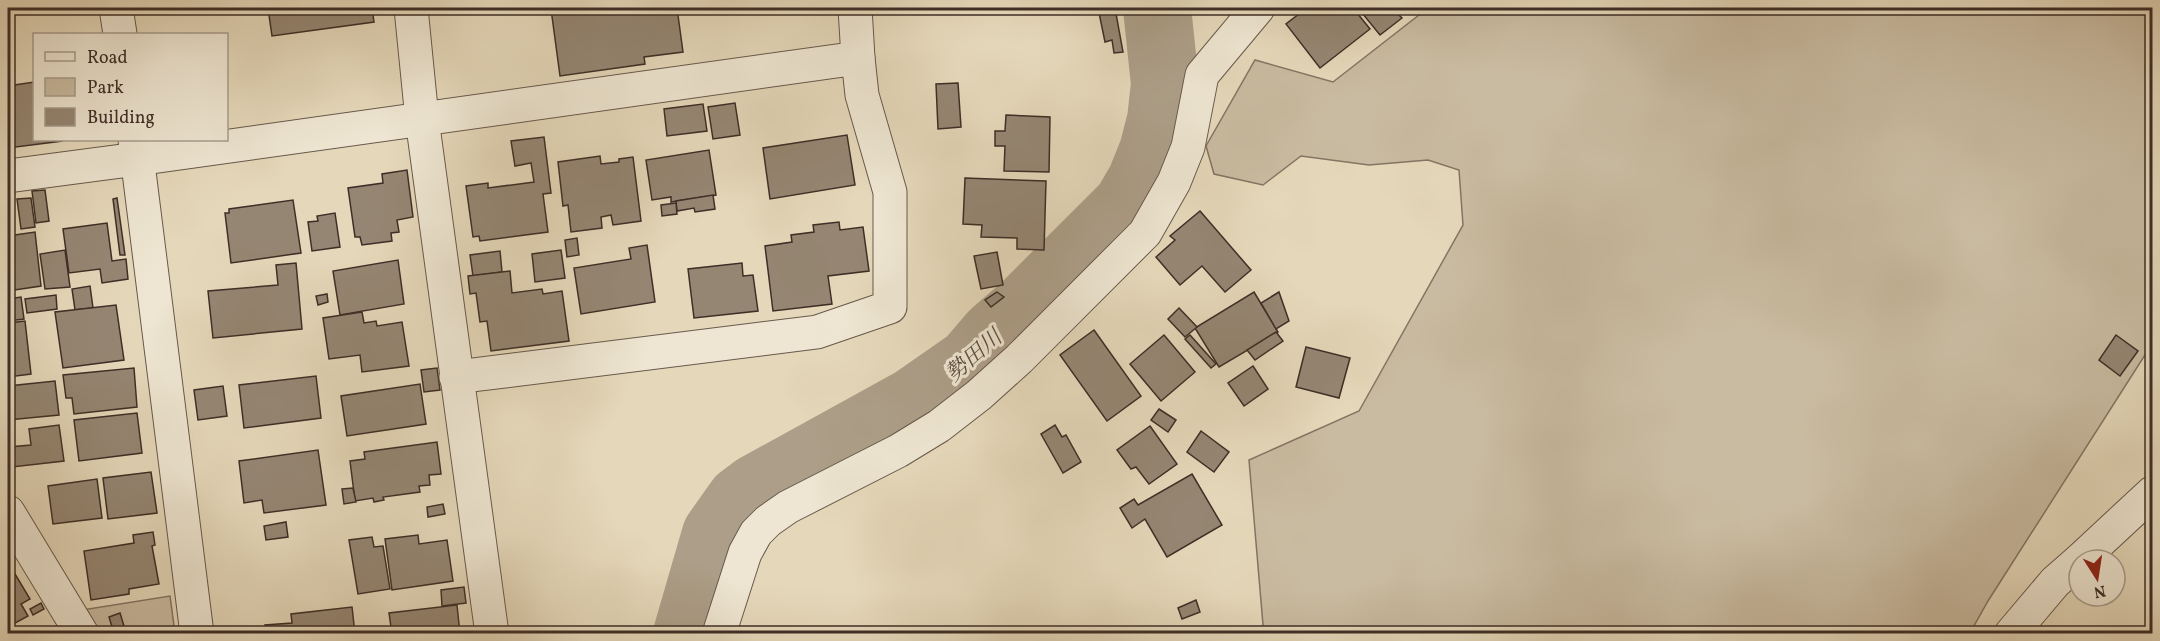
<svg xmlns="http://www.w3.org/2000/svg" width="2160" height="641" font-family="Vollkorn,'Noto Serif JP',serif">
<style>
.green{fill:#c9bba1;stroke:#847464;stroke-width:1.5}
.lines{fill:none;stroke-linecap:round;stroke-linejoin:round}
.river{stroke:#ac9e88;stroke-width:68}
.building{fill:#958673;stroke:#3e2e27;stroke-width:1.5}
.minor-casing{stroke:#68584c;stroke-width:35}
.minor{stroke:#eee6d2;stroke-width:33}
.labels{text-anchor:middle;stroke-width:6;stroke-linejoin:round;paint-order:stroke}
.water-label{font-size:22px;font-style:italic;fill:#5a4a3f;stroke:#eee6d2}
</style>
<rect width="100%" height="100%" fill="#e5d8ba"/>
<filter id="stains"><feTurbulence type="fractalNoise" baseFrequency=".00333" numOctaves="4"/><feColorMatrix values="0 0 0 0 .2 0 0 0 0 .09 0 0 0 0 .02 0 0 0 .5 -.17"/></filter>
<radialGradient id="worn" r=".72"><stop offset=".6" stop-color="#630" stop-opacity="0"/><stop offset="1" stop-color="#630" stop-opacity=".3"/></radialGradient>
<g class="green">
<path d="M1428,8h724v336l-164,257 -18,32h-718l11,-8 -14,-165 110,-49 104,-186 -4,-55 -31,-10 -59,5 -68,-9 -38,29 -49,-11 -8,-28 49,-86 78,22z"/>
<path d="M170,596l5,37h-77l-16,-23z"/>
</g>
<g class="lines">
<path class="river" d="M687,634l29,-100 24,-34 16,-12 158,-87 56,-39 24,-28 32,-28 101,-101 14,-24 12,-30 8,-31 4,-36 -8,-76"/>
</g>
<g class="building">
<path d="M268,8h104l2,14 -102,14z"/>
<path d="M561,8h116l6,44 -39,5 1,7 -85,12 -9,-67z"/>
<path d="M1098,8h17l8,44 -9,1 -2,-13 -7,2z"/>
<path d="M1303,8h50l17,21 -50,39 -34,-44 18,-14z"/>
<path d="M1358,8h43l-5,4 6,6 -22,17z"/>
<path d="M34,82v58l29,1 -55,7v-62z"/>
<path d="M958,83l3,44 -23,2 -2,-45z"/>
<path d="M735,103l5,32 -27,4 -5,-32z"/>
<path d="M703,104l4,27 -40,5 -3,-27z"/>
<path d="M1006,115l44,2 -1,55 -45,-1 1,-25h-10v-15h10z"/>
<path d="M847,135l8,50 -85,14 -7,-51z"/>
<path d="M544,137l7,56 -8,1 5,38 -68,9 -1,-5 -6,1 -7,-51 22,-3v5l46,-6 -3,-19 -16,3 -4,-25z"/>
<path d="M709,150l7,45 -45,7v-5l-19,3 -6,-40z"/>
<path d="M600,156l1,8 18,-2v-3l14,-2 8,64 -28,4 -2,-10 -10,2 1,11 -31,4 -3,-27 -5,1 -5,-44z"/>
<path d="M407,170l6,47 -16,3 2,12 -8,1 1,8 -30,4 -2,-8h-5l-7,-49 35,-5 -1,-9z"/>
<path d="M965,178l81,3 -2,69 -27,-1v-11l-36,-1 1,-12 -19,-1z"/>
<path d="M45,190l4,31 -13,2 -4,-32z"/>
<path d="M713,195l2,14 -20,3 -1,-4 -17,3 -1,-10z"/>
<path d="M31,198l4,29 -14,2 -4,-30z"/>
<path d="M117,198l8,57h-5l-7,-56z"/>
<path d="M293,200l8,53 -70,10 -6,-50h4v-4z"/>
<path d="M676,203l1,11 -15,2 -1,-11z"/>
<path d="M1200,211l51,59 -26,22 -23,-26 -22,19 -24,-28 19,-17 -5,-4z"/>
<path d="M335,213l5,34 -28,4 -4,-29 10,-1 -1,-5z"/>
<path d="M839,222l1,8 23,-3 6,44 -41,5 4,28 -59,7 -8,-65 27,-4 -1,-7 23,-3 -1,-7z"/>
<path d="M107,223l5,38 14,-2 2,20 -26,4 -2,-14 -31,4 -6,-44z"/>
<path d="M35,232l6,54 -33,5v-55z"/>
<path d="M577,238l2,17 -12,2 -2,-17z"/>
<path d="M647,245l8,57 -74,12 -7,-46 57,-9 -2,-11z"/>
<path d="M65,250l5,37 -25,2 -5,-35z"/>
<path d="M561,250l4,28 -30,4 -3,-28z"/>
<path d="M500,251l2,21 -29,4 -3,-21z"/>
<path d="M997,252l6,33 -22,4 -7,-33z"/>
<path d="M398,260l6,44 -64,11 -7,-44z"/>
<path d="M296,263l6,66 -89,9 -5,-47 70,-6 -2,-20z"/>
<path d="M742,263l1,13 10,-1 5,36 -64,7 -6,-49z"/>
<path d="M510,271l2,22 30,-4 1,5 19,-3 7,50 -78,10 -4,-30 -7,1 -4,-29 -6,1 -2,-18z"/>
<path d="M90,286l3,22 -18,2 -3,-21z"/>
<path d="M997,292l7,5 -13,10 -6,-7z"/>
<path d="M1254,292l24,40 -59,35 -24,-39z"/>
<path d="M1279,292l10,29 -13,8 -15,-26z"/>
<path d="M327,294l1,8 -10,3 -2,-9z"/>
<path d="M56,295l1,14 -30,4 -2,-14z"/>
<path d="M21,297l3,22 -16,2v-22z"/>
<path d="M116,305l8,55 -61,8 -8,-56z"/>
<path d="M1179,308l18,19 -12,10 -17,-18z"/>
<path d="M362,312l2,11 12,-2 1,5 25,-4 7,44 -47,6 -2,-17 -31,4 -6,-41z"/>
<path d="M25,321l6,53 -23,3v-54z"/>
<path d="M1094,330l47,66 -34,25 -47,-66z"/>
<path d="M1276,332l7,9 -28,19 -8,-10z"/>
<path d="M1164,335l31,37 -34,29 -31,-37z"/>
<path d="M1190,335l26,29 -5,4 -26,-29z"/>
<path d="M2116,335l22,16 -18,25 -21,-16z"/>
<path d="M1306,347l44,11 -11,40 -43,-11z"/>
<path d="M1253,366l15,23 -24,17 -16,-23z"/>
<path d="M134,368l3,39 -63,7 -2,-16h-6l-3,-23z"/>
<path d="M437,368l3,22 -16,2 -3,-22z"/>
<path d="M316,376l5,42 -77,10 -5,-43z"/>
<path d="M55,381l4,34 -51,5v-34z"/>
<path d="M420,384l6,40 -79,12 -6,-40z"/>
<path d="M223,386l4,30 -29,4 -4,-30z"/>
<path d="M1159,409l17,11 -8,12 -17,-12z"/>
<path d="M137,413l5,40 -63,8 -5,-41z"/>
<path d="M59,425l5,36 -52,6 -3,-20 22,-2 -2,-16z"/>
<path d="M1055,425l7,12 4,-2 15,27 -18,11 -22,-39z"/>
<path d="M1150,426l27,38 -28,20 -13,-17 -5,2 -14,-19z"/>
<path d="M1201,431l28,21 -15,20 -27,-20z"/>
<path d="M437,442l4,32 -12,1 1,10 -11,1 1,6 -37,5 1,3 -10,2 -1,-4 -18,3 -5,-40 15,-2 -1,-7z"/>
<path d="M318,450l8,55 -62,8 -2,-13 -18,3 -5,-42z"/>
<path d="M151,472l6,41 -49,6 -5,-41z"/>
<path d="M1192,474l30,51 -55,32 -22,-38 -13,9 -12,-20 14,-9 4,6z"/>
<path d="M97,479l5,39 -49,6 -5,-38z"/>
<path d="M353,488l3,14 -12,2 -2,-15z"/>
<path d="M443,504l2,10 -17,3 -1,-10z"/>
<path d="M286,522l2,15 -22,3 -2,-14z"/>
<path d="M153,532l2,13 -3,1 7,38 -30,5v5l-38,6 -7,-49 50,-8 -1,-8z"/>
<path d="M418,535l1,9 28,-4 6,41 -61,9 -7,-51z"/>
<path d="M372,537l2,10 9,-1 7,43 -32,5 -9,-54z"/>
<path d="M12,569l18,30 -9,5 7,12 -20,11v-56z"/>
<path d="M464,587l2,16 -24,3 -1,-16z"/>
<path d="M1196,600l4,12 -18,7 -4,-11z"/>
<path d="M41,603l3,6 -11,6 -3,-6z"/>
<path d="M457,605l3,29h-68l-3,-21z"/>
<path d="M352,607l3,27h-89l-1,-9 27,-2 -1,-9z"/>
<path d="M120,613l4,13 -11,4 -4,-13z"/>
</g>
<g class="lines">
<g class="minor-casing">
<g id="minor">
<path d="M116,8l4,26"/>
<path d="M411,8l11,111 70,515"/>
<path d="M855,8l3,50"/>
<path d="M135,140l62,494"/>
<path d="M8,176l129,-17 721,-101 4,37 28,97v115l-73,25 -361,45"/>
<path d="M8,512l74,122"/>
<path d="M2080,560l72,-67"/>
<path d="M719,634l26,-81 11,-20 12,-12 20,-14 110,-56 41,-25 40,-31 40,-36 126,-126 29,-51 14,-35 14,-72 56,-67"/>
<path d="M2011,634l44,-52 24,-21"/>
</g>
</g>
<use href="#minor" class="minor"/>
</g>
<g class="labels">
<g class="water-label">
<text transform="translate(973 355) rotate(-41)" y="8">勢田川</text>
</g>
</g>
<rect width="2160" height="641" fill="none" stroke="#e5d8ba" stroke-width="30"/>
<rect x="9" y="9" width="2142" height="623" fill="none" stroke="#3e2e27" stroke-width="3"/>
<rect x="15" y="15" width="2130" height="611" fill="none" stroke="#3e2e27" stroke-width="1.5"/>
<rect x="33" y="33" width="195" height="108" fill="#eee6d2" stroke="#a89c8e" stroke-width="1.5"/>
<rect x="45" y="52" width="30" height="9" fill="#eee6d2" stroke="#a89c8e" stroke-width="1.5"/>
<text x="87" y="63" font-size="18" fill="#3e2e27">Road</text>
<rect x="45" y="78" width="30" height="18" fill="#c9bba1" stroke="#a89c8e" stroke-width="1.5"/>
<text x="87" y="93" font-size="18" fill="#3e2e27">Park</text>
<rect x="45" y="108" width="30" height="18" fill="#958673" stroke="#a89c8e" stroke-width="1.5"/>
<text x="87" y="123" font-size="18" fill="#3e2e27">Building</text>
<g transform="translate(2097 578) rotate(168)"><circle r="28" fill="#eee6d2" stroke="#a89c8e" stroke-width="1.5"/>
<path d="M0-4.5L10 22L0 15L-10 22Z" fill="#8f2418"/>
<text y="-9" font-size="16" font-weight="bold" text-anchor="middle" fill="#3e2e27">N</text>
</g>
<rect width="100%" height="100%" filter="url(#stains)"/>
<rect width="100%" height="100%" fill="url(#worn)"/>
</svg>
